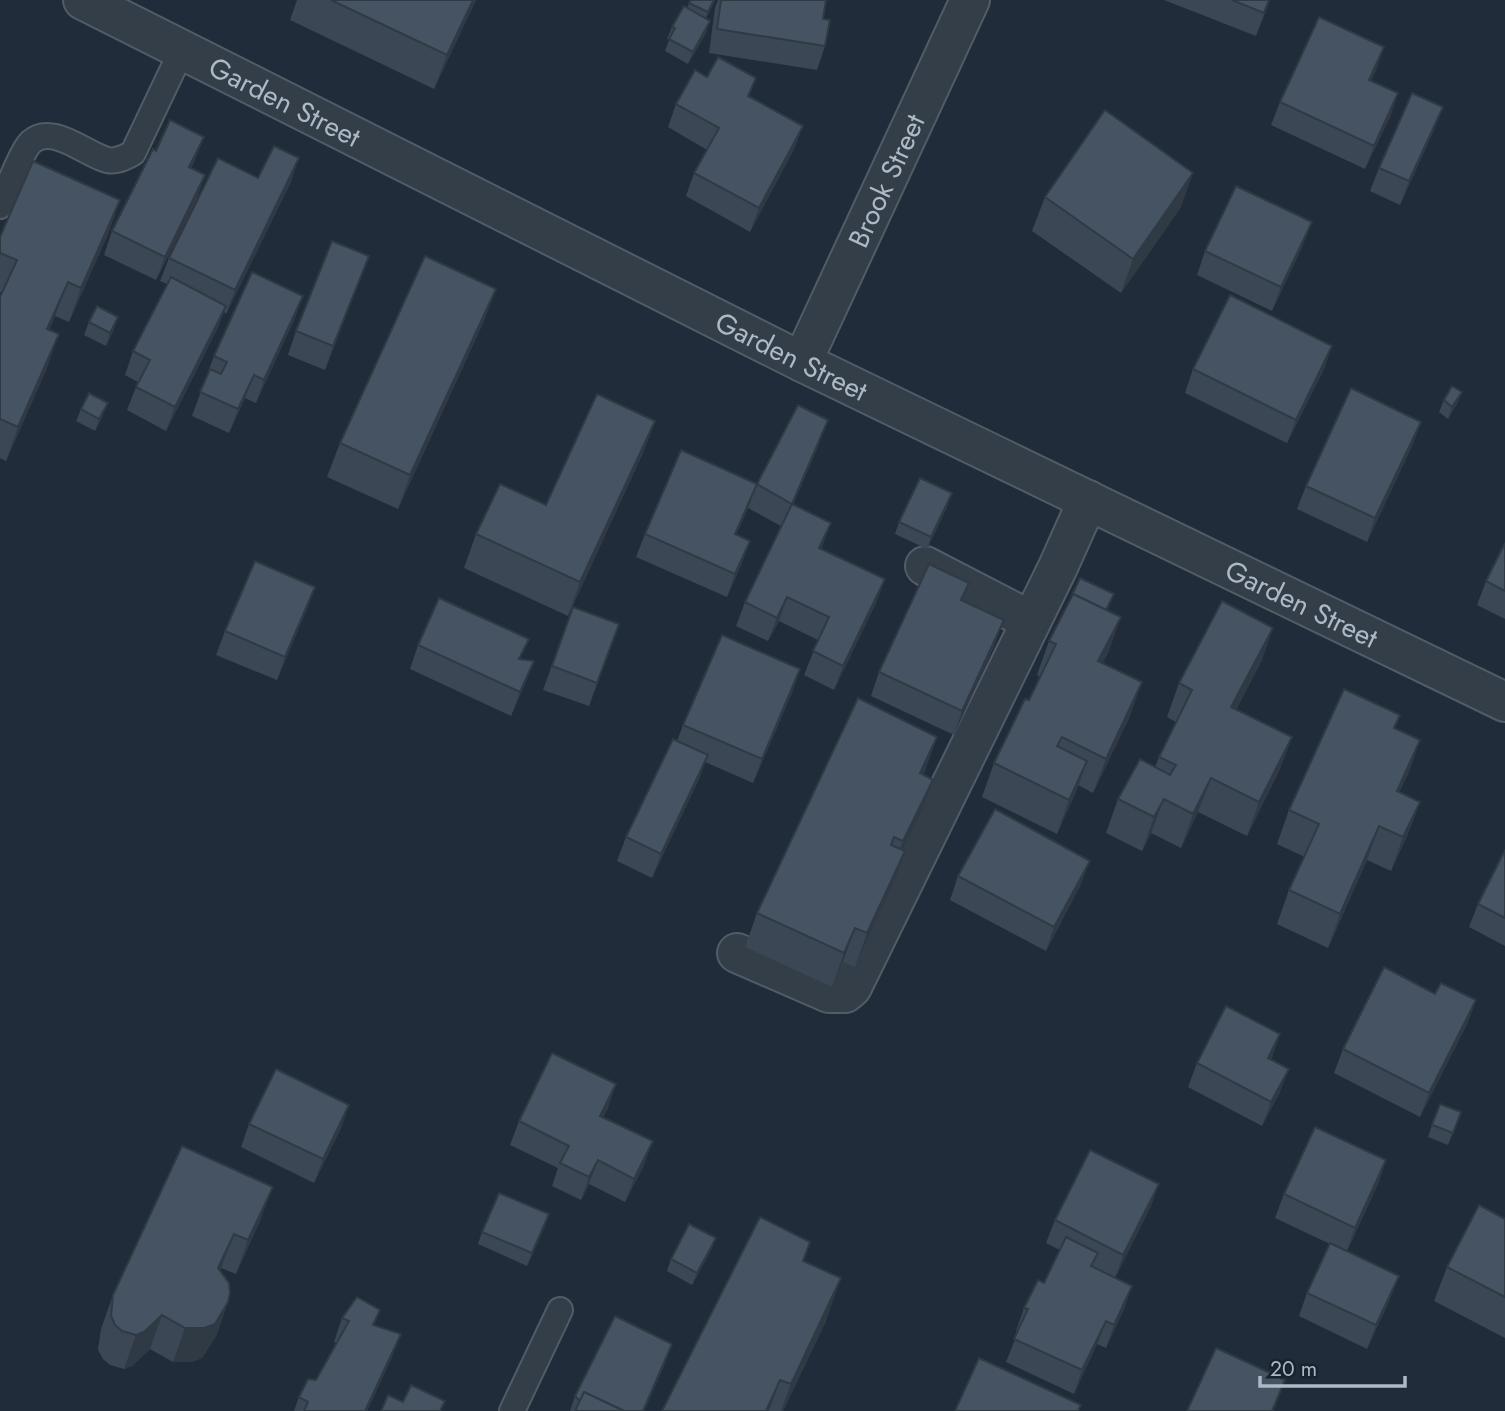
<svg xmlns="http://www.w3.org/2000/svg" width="1505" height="1411" font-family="Jost,sans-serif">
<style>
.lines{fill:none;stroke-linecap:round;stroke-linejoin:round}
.service-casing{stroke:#515c67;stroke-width:28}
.minor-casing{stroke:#515c67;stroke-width:42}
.service{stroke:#333e49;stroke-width:24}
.minor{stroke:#333e49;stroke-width:38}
.wall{fill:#3b4755}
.shaded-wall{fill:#303a45}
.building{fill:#455363;stroke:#303a45;stroke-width:2}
.labels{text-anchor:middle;stroke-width:7;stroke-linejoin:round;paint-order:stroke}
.street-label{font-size:28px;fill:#aeb9c6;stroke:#19232e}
</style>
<rect width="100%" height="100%" fill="#202c39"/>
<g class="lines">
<g class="service-casing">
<g id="service">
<path d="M0,206c6,-13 22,-56 31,-64 21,-19 54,12 76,18 9,2 17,-2 26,-7l49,-103"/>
<path d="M512,1411l48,-101"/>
</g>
</g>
<g class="minor-casing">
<g id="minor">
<path id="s1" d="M83,0l719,362 703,340"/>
<path id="s2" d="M802,362l168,-362"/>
<path d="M925,566l106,55"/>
<path d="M737,953l92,40h16l7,-6 206,-420 30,-67"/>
</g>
</g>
<use href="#service" class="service"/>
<use href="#minor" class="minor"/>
</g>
<g class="wall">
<path d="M297,0h179l-42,89 -144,-69z"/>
<path d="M691,0h24l-9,18v15l-18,31 -23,-13 4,-11 -2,-1 5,-12 15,-19z"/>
<path d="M718,0h108l-3,19 2,27 -8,24 -108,-17 6,-45z"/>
<path d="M1164,0h106l-14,36z"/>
<path d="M1384,47l-13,33 27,13 -8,24 -25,52 -94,-44 9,-23z"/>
<path d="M707,77l49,1 -7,19 54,29 -9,23 -44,83 -64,-36 8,-23 13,-23 -39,-23 8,-23z"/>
<path d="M1434,130l-34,75 -30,-14 9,-23z"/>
<path d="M156,151l39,9 -4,8 6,31 -41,81 -52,-25 8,-24z"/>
<path d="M258,178l33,4 -65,132 -2,-2 -7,17 -51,102 -39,-21 11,-28 -13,-7 8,-24 34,-67 -7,-3 9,-23z"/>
<path d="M1045,197l136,10 -60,86 -89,-62z"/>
<path d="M120,200l-12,34 -39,88 -14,-6 -6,14 -2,38 -41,93 -6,-3v-161l2,-4 -2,-1v-55z"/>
<path d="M1303,245l-31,66 -75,-36 8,-24z"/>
<path d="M369,256l-44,114 -37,-15 8,-24z"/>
<path d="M496,289l-13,34 -85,186 -71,-32 13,-34z"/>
<path d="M303,296l-9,24 -38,83 -11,-5 -16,35 -37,-17 22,-60z"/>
<path d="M89,322l25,7 -8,17 -22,-11z"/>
<path d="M1332,346l-8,23 -37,74 -102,-50 8,-24z"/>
<path d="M1462,392l-5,12 -9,15 -9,-7 5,-12z"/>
<path d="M81,409l22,6 -8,16 -19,-10z"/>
<path d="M655,421l-13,34 -74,161 -104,-48 12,-34 70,-29z"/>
<path d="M1421,422l-9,24 -45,96 -70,-33 9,-23z"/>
<path d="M819,444l-26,61 28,44 64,30 -9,24 -42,87 -30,-15 14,-35 -39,-19 -11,20 -32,-15 9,-24 36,-76 -33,-18 -12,27 14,6 -9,24 -14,32 -91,-40 9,-23 112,-50z"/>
<path d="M948,505l-21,44 -32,-15 4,-12z"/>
<path d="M1505,543v76l-28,-14 9,-24z"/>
<path d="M969,583l-7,18 33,43 -41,91 -83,-39 8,-24z"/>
<path d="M315,587l-9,24 -29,69 -61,-25 9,-24z"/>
<path d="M1109,606l-2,4 2,41 -7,12 28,53 -37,77 -15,-8 -21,49 -75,-37 12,-34 35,-63 11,-23 -3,-2 12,-34z"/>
<path d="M573,607l46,17 -30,82 -46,-16z"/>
<path d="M1273,628l-12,34 -25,48 56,27 -13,34 -32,65 -49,-24 -17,36 -30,-15 -9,18 -36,-18 12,-34 37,-32 4,-10 17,-35 -9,-5 12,-34z"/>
<path d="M418,645l103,14 4,25 -14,32 -101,-47z"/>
<path d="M800,669l-8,24 -39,90 -48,-21 -6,17 -47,99 -35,-17 9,-24 51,-96 6,-16z"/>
<path d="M1400,715l-5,13 25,12 -12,34 -9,18 21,10 -13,34 -16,35 -24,-11 -39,88 -51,-24 12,-34 16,-33 -28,-13 12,-34z"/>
<path d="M937,737l-14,38 -2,39 -18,36 -10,35 -38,82 -12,-5 -11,25 -87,-40 12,-34z"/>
<path d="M1505,850v96l-36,-19 9,-23z"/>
<path d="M958,876l123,8 -35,67 -96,-51z"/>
<path d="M1435,994l41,6 -9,24 -47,93 -86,-44 9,-24z"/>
<path d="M1271,1059l9,33 -18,34 -74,-39 9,-24z"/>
<path d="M349,1105l-8,23 -27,55 -73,-36 8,-23z"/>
<path d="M608,1108l-5,9 41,48 -19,37 -36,-18 -8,16 -29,-14 6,-18 -48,-23 9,-24z"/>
<path d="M1461,1112l-13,33 -20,-8 4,-12z"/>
<path d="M1386,1160l-8,24 -31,67 43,48 -23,50 -68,-33 8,-23 23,-49 -55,-26 9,-24z"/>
<path d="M1159,1184l-9,24 -35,69 17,9 -8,23 -18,39 -9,-4 -23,50 -68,-32 12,-30 -2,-1 8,-23 20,-25 16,-33 -14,-7 9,-23z"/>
<path d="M1505,1219v119l-71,-37 13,-34z"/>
<path d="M260,1221l-24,53 -15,-6 -1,3 8,31 -12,34 -14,22 -10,4h-19l-23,-13 -18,17 -8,3 -14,-4 -7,-6 -5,-9 3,-21 12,-34z"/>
<path d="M545,1226l-18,40 -49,-22 4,-12z"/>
<path d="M716,1238l-5,12 -19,35 -25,-14 4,-12z"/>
<path d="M803,1261l23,60 -43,90h-121z"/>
<path d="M380,1310l-6,15 18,32 -25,54h-73l5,-14 17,-17 21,-37 -3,-1 8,-24z"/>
<path d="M672,1344l-9,24 -19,43h-74l5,-15z"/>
</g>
<g class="shaded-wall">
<path d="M473,0h3l-42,89 13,-34z"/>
<path d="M714,0h1l-12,24 5,-12z"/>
<path d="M1269,0h1l-14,36z"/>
<path d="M710,21l-4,12 -18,31 5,-12z"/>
<path d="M1384,47l-8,24 -15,32 8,-23z"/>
<path d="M1398,93l-8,24 -25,52 9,-23z"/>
<path d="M1443,107l-9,23 -34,75 9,-24z"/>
<path d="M803,126l-9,23 -44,83 9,-24z"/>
<path d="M204,137l-9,23 -15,31 9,-24z"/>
<path d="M299,158l-8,24 -65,132 9,-24z"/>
<path d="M1193,173l-12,34 -60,86 12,-34z"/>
<path d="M205,175l-8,24 -41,81 9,-23z"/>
<path d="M120,200l-12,34 -39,88 12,-34z"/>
<path d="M1312,222l-9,23 -31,66 9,-24z"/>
<path d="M369,256l-9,24 -35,90 8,-24z"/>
<path d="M68,282l-13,34 -20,47 12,-34z"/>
<path d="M496,289l-13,34 -85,186 12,-34z"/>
<path d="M303,296l-9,24 -38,83 8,-23z"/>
<path d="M226,306l-9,23 -51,102 9,-24z"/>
<path d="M118,317l-4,12 -8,17 4,-13z"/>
<path d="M59,334l-12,34 -41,93 12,-34z"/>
<path d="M1332,346l-8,23 -37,74 9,-23z"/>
<path d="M254,375l-9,23 -16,35 9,-24z"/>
<path d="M1462,392l-5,12 -9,15 4,-12z"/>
<path d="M108,403l-5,12 -8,16 4,-12z"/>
<path d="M828,420l-9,24 -36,84 9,-24z"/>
<path d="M655,421l-13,34 -74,161 12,-34z"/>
<path d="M1421,422l-9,24 -45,96 8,-24z"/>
<path d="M757,484l-9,24 -22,50 9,-24z"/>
<path d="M952,493l-4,12 -21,44 4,-12z"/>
<path d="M831,523l-9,24 -12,24 9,-23z"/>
<path d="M750,541l-9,24 -14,32 8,-23z"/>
<path d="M885,579l-9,24 -42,87 9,-24z"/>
<path d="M315,587l-9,24 -29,69 8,-23z"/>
<path d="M787,597l-8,24 -11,20 9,-23z"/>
<path d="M1121,617l-12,34 -23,44 12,-34z"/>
<path d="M1004,620l-9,24 -41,91 8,-24z"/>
<path d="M1273,628l-12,34 -42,79 12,-34z"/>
<path d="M534,661l-9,23 -14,32 9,-24z"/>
<path d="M800,669l-8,24 -39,90 9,-24z"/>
<path d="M1142,682l-12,34 -37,77 13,-34z"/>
<path d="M937,737l-12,34 -18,36 13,-34z"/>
<path d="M1292,737l-13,34 -32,65 12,-34z"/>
<path d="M1420,740l-12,34 -24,51 13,-34z"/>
<path d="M708,755l-9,24 -47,99 9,-24z"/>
<path d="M1087,761l-12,34 -18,39 12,-34z"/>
<path d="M1211,778l-13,34 -17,36 12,-34z"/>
<path d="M933,780l-12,34 -31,61 13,-34z"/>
<path d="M1164,799l-13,34 -9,18 12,-34z"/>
<path d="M1420,802l-13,34 -16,35 12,-34z"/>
<path d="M1379,826l-12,34 -39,88 12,-34z"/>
<path d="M905,851l-12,34 -38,82 12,-34z"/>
<path d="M1090,861l-9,23 -35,67 8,-24z"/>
<path d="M855,928l-12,34 -11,25 12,-34z"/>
<path d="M1476,1000l-9,24 -47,93 9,-24z"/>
<path d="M1280,1034l-8,24 -13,23 9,-23z"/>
<path d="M1289,1069l-9,23 -18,34 9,-24z"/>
<path d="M616,1084l-8,24 -16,31 8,-23z"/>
<path d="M349,1105l-8,23 -27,55 9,-24z"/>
<path d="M653,1141l-9,24 -19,37 9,-23z"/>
<path d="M598,1160l-9,24 -8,16 8,-23z"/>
<path d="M1386,1160l-8,24 -32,68 9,-24z"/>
<path d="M1159,1184l-9,24 -35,71 8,-24z"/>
<path d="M273,1187l-13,34 -24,53 12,-34z"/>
<path d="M549,1214l-4,12 -18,40 5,-13z"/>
<path d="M234,1234l-13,34 -16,34 13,-34z"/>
<path d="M716,1238l-5,12 -19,35 5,-12z"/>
<path d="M1399,1276l-9,23 -23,50 9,-24z"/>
<path d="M841,1278l-15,43 -43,90h-2l10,-27z"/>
<path d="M1132,1286l-8,23 -18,39 8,-23z"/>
<path d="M228,1302l-12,34 -14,22 -10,4h-19l12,-34z"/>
<path d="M162,1315l-12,34 -18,17 -8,3 12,-34z"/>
<path d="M1106,1321l-9,23 -23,50 8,-24z"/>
<path d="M401,1334l-9,23 -25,54h-2z"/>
<path d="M672,1344l-9,24 -19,43h-1z"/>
<path d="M780,1380l-11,31h-3z"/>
<path d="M1285,1380l-11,31h-2z"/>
</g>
<g class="building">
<path d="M331,0h142l-26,55z"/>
<path d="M691,0h23l-6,12 -19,-9z"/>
<path d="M721,0h105l-3,19 7,1 -5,26 -108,-17z"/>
<path d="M1232,0h37l-5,13z"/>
<path d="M684,6l26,15 -17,31 -24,-13 6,-11 -3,-1z"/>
<path d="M1319,17l65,30 -15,33 29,13 -24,53 -94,-44z"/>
<path d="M718,57l38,21 -8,18 55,30 -44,82 -65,-35 25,-45 -43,-24 19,-34 12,7z"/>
<path d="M1412,93l31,14 -34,74 -30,-13z"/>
<path d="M1105,110l88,63 -60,86 -88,-62z"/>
<path d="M170,120l34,17 -15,30 16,8 -40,82 -53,-26 41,-82 3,2z"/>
<path d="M274,146l25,12 -64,132 -66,-32 49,-100 40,20z"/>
<path d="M33,161l87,39 -39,88 -13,-6 -21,47 12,5 -41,93 -18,-8v-122l17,-37 -17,-7v-16z"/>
<path d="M1236,186l76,36 -31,65 -76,-36z"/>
<path d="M332,241l37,15 -36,90 -37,-15z"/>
<path d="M425,256l71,33 -86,186 -70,-32z"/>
<path d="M252,272l51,24 -39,84 -10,-5 -16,34 -38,-17 10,-23 11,5 6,-12 -13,-6z"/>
<path d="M171,277l55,29 -51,101 -39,-20 14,-27 -17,-9z"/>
<path d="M1230,295l102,51 -36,74 -103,-51z"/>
<path d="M97,306l21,11 -8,16 -21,-11z"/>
<path d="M1452,386l10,6 -10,15 -8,-7z"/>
<path d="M1351,388l70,34 -46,96 -69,-32z"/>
<path d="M89,393l19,10 -9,16 -18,-10z"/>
<path d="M597,394l58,27 -75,161 -104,-48 24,-50 46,21z"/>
<path d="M798,405l30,15 -36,84 -35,-20z"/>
<path d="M681,450l76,34 -22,50 15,7 -15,33 -90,-40z"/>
<path d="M920,478l32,15 -21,44 -32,-15z"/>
<path d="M792,504l39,19 -12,25 66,31 -42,87 -30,-15 16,-34 -42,-20 -10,21 -32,-16z"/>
<path d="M1505,543v48l-19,-10z"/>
<path d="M255,561l60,26 -30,70 -60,-26z"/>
<path d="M929,564l40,19 -8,17 43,20 -42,91 -83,-39z"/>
<path d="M1080,578l34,16 -8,16 -33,-16 -1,1z"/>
<path d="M1073,594l48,23 -23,44 44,21 -36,77 -44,-22 -5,9 30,15 -18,39 -75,-37 31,-64 4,1 27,-56 -7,-3z"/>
<path d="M439,598l90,41 -10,20 15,2 -14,31 -102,-47z"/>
<path d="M1222,601l51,27 -42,79 61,30 -33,65 -48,-24 -18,36 -29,-15 -10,18 -36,-18 22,-40 30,16 6,-10 -17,-8 33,-67 -13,-7z"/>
<path d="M573,607l46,17 -22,59 -45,-17z"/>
<path d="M722,635l78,34 -38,90 -79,-34z"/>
<path d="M1344,689l56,26 -6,13 26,12 -23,51 23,11 -17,35 -24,-11 -39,88 -51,-24 30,-66 -30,-14z"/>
<path d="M858,698l79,39 -17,36 13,7 -30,61 -9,-4 -3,8 14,6 -38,82 -12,-5 -11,25 -87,-40z"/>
<path d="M673,739l35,16 -47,99 -35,-17z"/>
<path d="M995,809l95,52 -36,66 -96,-51z"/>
<path d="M1505,850v68l-27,-14z"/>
<path d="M1384,967l51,27 6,-11 35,17 -47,93 -86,-44z"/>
<path d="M1226,1006l54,28 -12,24 21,11 -18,33 -74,-39z"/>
<path d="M552,1053l64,31 -16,32 53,25 -19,38 -36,-19 -9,17 -29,-14 9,-17 -50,-25z"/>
<path d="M276,1069l73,36 -26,54 -74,-35z"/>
<path d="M1440,1104l21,8 -8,21 -21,-8z"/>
<path d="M1315,1127l71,33 -31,68 -71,-34z"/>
<path d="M182,1146l91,41 -25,53 -14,-6 -16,34 11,15 1,10 -2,9 -13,22 -11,4h-19l-23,-13 -18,17 -8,3 -14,-4 -7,-6 -4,-9 2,-21z"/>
<path d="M1090,1150l69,34 -36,71 -68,-35z"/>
<path d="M499,1193l50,21 -17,39 -50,-21z"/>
<path d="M1479,1205l26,14v78l-58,-30z"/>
<path d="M760,1217l50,25 -7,19 38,17 -50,106 -11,-4 -14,31h-104z"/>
<path d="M689,1224l27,14 -19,35 -26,-14z"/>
<path d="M1066,1237l32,16 -7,13 41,20 -18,39 -8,-4 -24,49 -68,-31 14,-30 -4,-1 14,-28 6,3z"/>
<path d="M1330,1243l69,33 -23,49 -69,-32z"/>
<path d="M357,1297l23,13 -7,15 28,9 -36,77h-61l4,-9 -9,-5 9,-18 8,1 33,-59 -7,-3z"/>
<path d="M615,1316l57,28 -29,67h-19l-40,-19 -4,9 -5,-5z"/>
<path d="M1216,1348l69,32 -13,31h-85z"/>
<path d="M979,1358l102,47 -3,6h-123z"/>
<path d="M411,1385l34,16 -5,10h-59l7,-16 15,7z"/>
<path d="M584,1392l40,19h-49z"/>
</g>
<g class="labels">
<g class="street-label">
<text dy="10" stroke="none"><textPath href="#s1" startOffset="226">Garden Street</textPath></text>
<text dy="10" stroke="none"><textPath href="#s2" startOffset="200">Brook Street</textPath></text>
<text dy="10" stroke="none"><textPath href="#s1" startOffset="793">Garden Street</textPath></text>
<text dy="10" stroke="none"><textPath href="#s1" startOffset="1360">Garden Street</textPath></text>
</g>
</g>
<path d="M1260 1376v10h145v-10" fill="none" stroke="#aeb9c6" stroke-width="3.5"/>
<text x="1270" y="1376" font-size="21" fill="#aeb9c6" stroke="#19232e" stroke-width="5" paint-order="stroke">20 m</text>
</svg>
